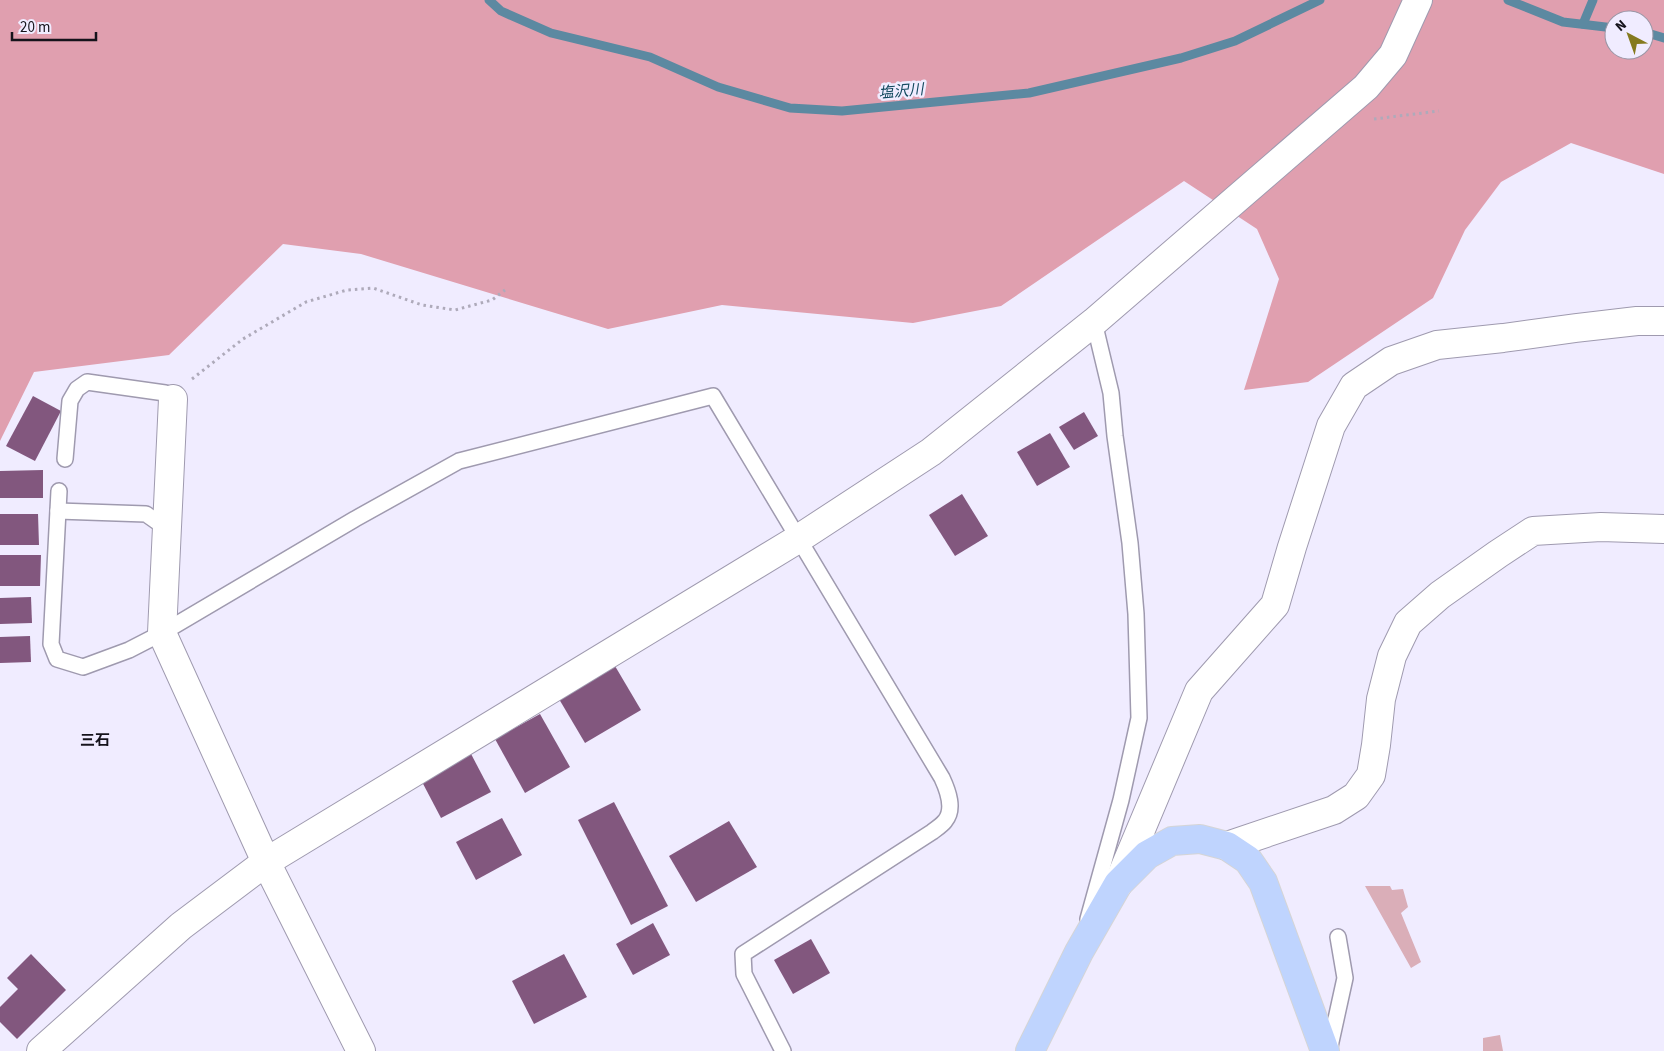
<svg xmlns="http://www.w3.org/2000/svg" width="1664" height="1051" font-family="'Source Sans 3','Noto Sans JP',sans-serif">
<style>
.green{fill:#daaeb8}
.forest{fill:#e09faf;fill-rule:evenodd}
.lines{fill:none;stroke-linecap:round;stroke-linejoin:round}
.stream{stroke:#5c89a1;stroke-width:9}
.building{fill:#82577e}
.service-casing{stroke:#9f9aaf;stroke-width:18}
.minor-casing{stroke:#9f9aaf;stroke-width:30}
.trunk-casing{stroke:#d5d5d6;stroke-width:30}
.path{stroke:#aeaaba;stroke-width:3;stroke-dasharray:2.5 4;stroke-linecap:butt}
.service{stroke:#fff;stroke-width:15}
.minor{stroke:#fff;stroke-width:28}
.trunk{stroke:#bfd4fe;stroke-width:28}
.labels{text-anchor:middle;stroke-width:5;stroke-linejoin:round;paint-order:stroke}
.water-label{font-size:15px;font-style:italic;fill:#13495f;stroke:#f0ecff}
.neighbourhood-label{font-size:15px;font-weight:bold;fill:#15131b;stroke:#f0ecff}
</style>
<rect width="100%" height="100%" fill="#f0ecff"/>
<g class="green">
<path d="M1365,886h25l2,4 11,-1 5,18 -7,6 20,49 -10,6z"/>
<path d="M1500,1035l3,16h-20v-13z"/>
</g>
<path class="forest" d="M0,0h1664v174l-93,-31 -70,39 -36,48 -32,68 -125,84 -64,8 35,-111 -22,-50 -73,-48 -183,125 -88,17 -191,-18 -114,24 -247,-75 -78,-10 -114,111 -135,17 -34,69zM1614,20h30v30h-30z"/>
<g class="lines">
<g class="stream">
<path d="M489,0l12,11 50,22 99,24 68,30 72,21 52,3 187,-18 152,-35 54,-17 85,-41"/>
<path d="M1508,0l55,22 51,6"/>
<path d="M1583,24l10,-24"/>
<path d="M1644,32l20,6"/>
</g>
</g>
<g class="building">
<path d="M33,396l28,15 -26,50 -29,-15z"/>
<path d="M1084,412l14,24 -24,14 -15,-23z"/>
<path d="M1050,433l20,34 -33,19 -20,-34z"/>
<path d="M43,470v28h-43v-27z"/>
<path d="M962,494l26,42 -33,20 -26,-41z"/>
<path d="M0,514h38l1,31h-39z"/>
<path d="M0,555h41l-1,31h-40z"/>
<path d="M31,597l1,26 -32,1v-26z"/>
<path d="M30,636l1,26 -31,1v-26z"/>
<path d="M615,666l26,44 -56,33 -26,-44z"/>
<path d="M540,714l30,53 -45,26 -30,-54z"/>
<path d="M470,752l21,40 -50,26 -21,-40z"/>
<path d="M614,802l54,104 -37,19 -53,-105z"/>
<path d="M502,818l20,37 -46,25 -20,-38z"/>
<path d="M729,821l28,46 -61,35 -27,-46z"/>
<path d="M653,923l17,32 -37,20 -17,-31z"/>
<path d="M811,939l19,34 -37,21 -19,-34z"/>
<path d="M31,954l35,36 -49,49 -17,-17v-15l18,-18 -11,-11z"/>
<path d="M564,954l23,43 -53,27 -22,-43z"/>
</g>
<g class="lines">
<g class="service-casing">
<g id="service">
<path d="M65,459l5,-58 7,-12 10,-7 78,11 8,6"/>
<path d="M59,491l-8,153 6,15 26,8 46,-17 33,-17 193,-114 104,-58 254,-65 229,382c6,13 13,31 3,43 -3,4 -9,8 -13,11l-189,122 1,20 39,77"/>
<path d="M58,511l88,3 20,14"/>
<path d="M1088,919l33,-119 18,-82 -3,-104 -6,-71 -15,-107 -4,-43 -17,-71"/>
<path d="M1329,1051l16,-73 -7,-41"/>
</g>
</g>
<g class="minor-casing">
<g id="minor">
<path d="M173,399l-11,234 104,229 95,189"/>
<path d="M1227,846l107,-36 22,-14 15,-21 5,-30 5,-46 11,-43 16,-33 32,-28 58,-41 35,-23 68,-4 63,2"/>
<path d="M1118,884l81,-193 76,-86 17,-58 39,-121 23,-40 37,-25 46,-16 66,-7 73,-10 61,-7h27"/>
<path d="M41,1051l140,-125 85,-64 532,-323 133,-87 163,-130 272,-235 27,-32 25,-55"/>
</g>
</g>
<g class="trunk-casing">
<path id="trunk" d="M1030,1051l49,-99 39,-68 29,-29 25,-14 28,-2 27,7 21,14 15,22 62,169"/>
</g>
<g class="path">
<path d="M1374,119l65,-8"/>
<path d="M192,379l51,-40 63,-37 41,-12 26,-2 49,17 33,5 37,-10 13,-10"/>
</g>
<use href="#service" class="service"/>
<use href="#minor" class="minor"/>
<use href="#trunk" class="trunk"/>
</g>
<g class="labels">
<g class="water-label">
<text transform="translate(901 91) rotate(-5)" y="5">塩沢川</text>
</g>
<g class="neighbourhood-label">
<text x="95" y="745">三石</text>
</g>
</g>
<g transform="translate(1629 35) rotate(319)"><circle r="24" fill="#f0ecff" stroke="#9895a4"/>
<path d="M0-4L9 19L0 12L-9 19Z" fill="#857a1f"/>
<text y="-8" font-size="14" font-weight="bold" text-anchor="middle" fill="#15131b">N</text>
</g>
<path d="M12 32v8h84v-8" fill="none" stroke="#15131b" stroke-width="2.5"/>
<text x="20" y="32" font-size="15" fill="#15131b" stroke="#f0ecff" stroke-width="4" paint-order="stroke">20 m</text>
</svg>
